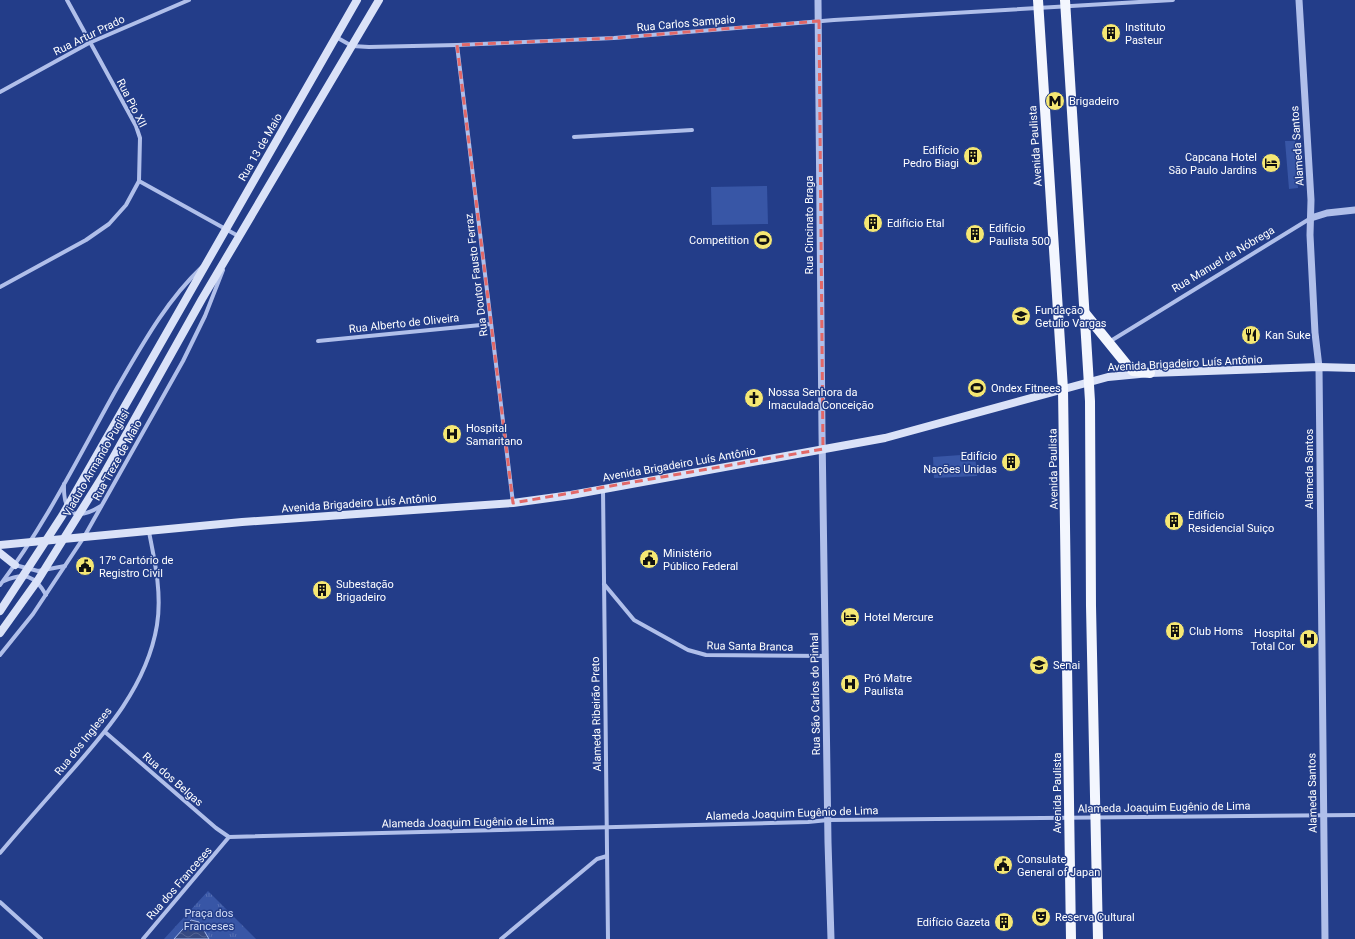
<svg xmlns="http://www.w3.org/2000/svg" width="1355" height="939" font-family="Roboto,sans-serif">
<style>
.green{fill:#3856a6}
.park{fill:url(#park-tufts)}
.water{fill:url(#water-waves);stroke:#a4b8eb}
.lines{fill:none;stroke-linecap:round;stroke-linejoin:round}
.minor{stroke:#b0bfea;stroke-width:4}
.tertiary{stroke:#b0bfea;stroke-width:7}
.secondary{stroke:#dae2f8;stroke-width:8}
.primary{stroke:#f3f6fe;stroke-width:10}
.marked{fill:none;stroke:#e26868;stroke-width:3;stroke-dasharray:8 5;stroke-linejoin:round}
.labels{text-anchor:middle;stroke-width:3;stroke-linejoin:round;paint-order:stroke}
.street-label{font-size:11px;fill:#fff;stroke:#233d89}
.poi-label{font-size:11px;fill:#fff;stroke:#233d89;text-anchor:start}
.park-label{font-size:11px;fill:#d4def7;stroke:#233d89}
</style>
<defs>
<pattern id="park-tufts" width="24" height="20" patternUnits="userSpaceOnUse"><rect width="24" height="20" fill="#3856a6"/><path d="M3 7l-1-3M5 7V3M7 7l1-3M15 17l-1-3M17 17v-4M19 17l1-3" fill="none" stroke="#566fb3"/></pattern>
<pattern id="water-waves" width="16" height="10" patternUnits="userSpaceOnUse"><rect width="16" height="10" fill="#364981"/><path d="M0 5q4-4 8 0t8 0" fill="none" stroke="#546494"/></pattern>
</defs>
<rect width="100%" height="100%" fill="#233d89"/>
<g class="green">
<path d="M1285,141h10l3,47 -9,1z"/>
<path d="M767,186l1,38 -56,1 -1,-38z"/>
<path d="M975,454l2,22 -43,2 -1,-21z"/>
</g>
<path class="park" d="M208,891l48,48h-92z"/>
<path class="water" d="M191,920l8,2 10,17h-35z"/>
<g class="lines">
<g class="minor">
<path d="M67,0l69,126 4,12 -1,43 101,56"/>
<path d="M336,37l16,9 17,1 88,-2 157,-7 220,-18 339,-20"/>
<path d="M457,45l56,458"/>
<path d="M0,92l89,-49 100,-43"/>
<path d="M574,137l118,-7"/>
<path d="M0,287l86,-47 23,-16 17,-19 13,-24"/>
<path d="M318,341l173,-17"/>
<path d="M1109,342l202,-124"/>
<path d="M64,484c-1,30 11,38 37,22"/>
<path d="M603,489l5,450"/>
<path d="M15,565l23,6 27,-5"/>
<path d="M4,581c20,-9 31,-6 42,14"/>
<path d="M604,584l30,36 54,30 18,5 119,1"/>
<path d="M0,585c46,-61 80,-131 117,-197 25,-43 49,-87 85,-121"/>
<path d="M0,655l33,-41 51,-77 99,-176 22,-45 18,-46"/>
<path d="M105,732l111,96 13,9"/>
<path d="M229,837l579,-15 20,-2 527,-5"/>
<path d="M0,853c22,-26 44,-51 66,-76 39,-44 81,-91 91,-152 5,-31 -2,-63 -8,-93"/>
<path d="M0,902l41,37"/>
<path d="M143,939l86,-102"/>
<path d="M501,939l96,-80 10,-3"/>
</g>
<g class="tertiary">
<path d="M818,0l4,433 6,409 3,97"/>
<path d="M1299,0l12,200 -1,35 5,98 4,34 6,572"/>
<path d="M1311,218l16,-5 28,-3"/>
</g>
<g class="secondary">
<path d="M0,545l242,-23 271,-19 58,-8 314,-57 223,-61 42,-4 169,-6 36,1"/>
<path d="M0,553l15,12"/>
<path d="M0,611l62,-95 295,-516"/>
<path d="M0,633l38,-53 66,-106 98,-175 177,-299"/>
</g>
<g class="primary">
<path d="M1038,0l25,389 8,550"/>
<path d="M1065,0l25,401 1,205 7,333"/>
<path d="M1084,312l43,53 6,6 17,2"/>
</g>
</g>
<path class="marked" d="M819,21l4,428 -310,54 -56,-458 157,-7z"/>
<defs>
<g id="building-disc" transform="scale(1)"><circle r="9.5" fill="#f5e773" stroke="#233d89"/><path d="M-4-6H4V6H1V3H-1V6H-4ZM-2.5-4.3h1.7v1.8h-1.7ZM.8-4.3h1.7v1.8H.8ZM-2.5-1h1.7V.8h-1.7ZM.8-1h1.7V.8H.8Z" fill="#111"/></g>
<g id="metro-disc" transform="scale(1)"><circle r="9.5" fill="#f5e773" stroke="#233d89"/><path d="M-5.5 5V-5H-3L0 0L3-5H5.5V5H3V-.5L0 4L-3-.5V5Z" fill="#111"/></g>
<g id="hotel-disc" transform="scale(1)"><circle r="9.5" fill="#f5e773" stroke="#233d89"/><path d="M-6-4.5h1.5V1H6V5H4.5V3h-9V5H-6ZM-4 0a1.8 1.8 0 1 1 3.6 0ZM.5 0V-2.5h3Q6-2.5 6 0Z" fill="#111"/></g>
<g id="stadium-disc" transform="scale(1)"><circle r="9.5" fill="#f5e773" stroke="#233d89"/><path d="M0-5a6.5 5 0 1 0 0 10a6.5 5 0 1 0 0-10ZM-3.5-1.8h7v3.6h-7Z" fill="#111"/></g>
<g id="university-disc" transform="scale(1)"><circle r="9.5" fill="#f5e773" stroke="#233d89"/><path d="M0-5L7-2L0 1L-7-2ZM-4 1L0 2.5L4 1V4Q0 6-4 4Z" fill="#111"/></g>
<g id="restaurant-disc" transform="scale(1)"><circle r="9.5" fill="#f5e773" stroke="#233d89"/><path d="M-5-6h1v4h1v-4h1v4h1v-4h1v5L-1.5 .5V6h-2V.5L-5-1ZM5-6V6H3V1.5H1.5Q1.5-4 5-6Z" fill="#111"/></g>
<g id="church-disc" transform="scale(1)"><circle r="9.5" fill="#f5e773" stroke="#233d89"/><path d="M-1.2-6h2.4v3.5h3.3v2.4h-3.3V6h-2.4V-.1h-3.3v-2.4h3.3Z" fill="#111"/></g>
<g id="hospital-disc" transform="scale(1)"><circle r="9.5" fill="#f5e773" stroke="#233d89"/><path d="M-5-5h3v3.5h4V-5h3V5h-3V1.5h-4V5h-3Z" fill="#111"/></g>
<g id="civic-disc" transform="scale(1)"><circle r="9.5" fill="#f5e773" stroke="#233d89"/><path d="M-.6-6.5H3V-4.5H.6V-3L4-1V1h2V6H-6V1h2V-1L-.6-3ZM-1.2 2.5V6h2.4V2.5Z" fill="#111"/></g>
<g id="theatre-disc" transform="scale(1)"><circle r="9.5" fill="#f5e773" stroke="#233d89"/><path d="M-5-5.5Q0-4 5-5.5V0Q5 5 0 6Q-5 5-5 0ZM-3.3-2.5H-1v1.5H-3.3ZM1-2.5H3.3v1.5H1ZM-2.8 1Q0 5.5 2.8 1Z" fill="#111"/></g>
</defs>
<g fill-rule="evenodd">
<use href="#building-disc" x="1111" y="33"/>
<use href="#metro-disc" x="1055" y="101"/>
<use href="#building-disc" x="973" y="156"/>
<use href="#hotel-disc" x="1271" y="163"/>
<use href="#building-disc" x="873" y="223"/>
<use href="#building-disc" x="975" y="234"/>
<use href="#stadium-disc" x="763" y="240"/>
<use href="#university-disc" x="1021" y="316"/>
<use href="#restaurant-disc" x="1251" y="335"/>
<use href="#stadium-disc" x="977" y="388"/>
<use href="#church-disc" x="754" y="398"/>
<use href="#hospital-disc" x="452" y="434"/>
<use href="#building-disc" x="1011" y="462"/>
<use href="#building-disc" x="1174" y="521"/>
<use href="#civic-disc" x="649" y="559"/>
<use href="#civic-disc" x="85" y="566"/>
<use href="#building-disc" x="322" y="590"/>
<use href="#hotel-disc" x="850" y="617"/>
<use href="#building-disc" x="1175" y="631"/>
<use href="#hospital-disc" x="1309" y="639"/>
<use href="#university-disc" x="1039" y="665"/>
<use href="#hospital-disc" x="850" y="684"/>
<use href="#civic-disc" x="1003" y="865"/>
<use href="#theatre-disc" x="1041" y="917"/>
<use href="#building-disc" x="1004" y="922"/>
</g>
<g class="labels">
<g class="street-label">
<text transform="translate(686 23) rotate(-5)" y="4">Rua Carlos Sampaio</text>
<text transform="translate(89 35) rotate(-26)" y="4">Rua Artur Prado</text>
<text transform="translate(132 103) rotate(63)" y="4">Rua Pio XII</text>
<text transform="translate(1035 146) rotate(-94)" y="4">Avenida Paulista</text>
<text transform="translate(1297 146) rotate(-94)" y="4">Alameda Santos</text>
<text transform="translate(260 147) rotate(-60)" y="4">Rua 13 de Maio</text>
<text transform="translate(809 225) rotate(-90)" y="4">Rua Cincinato Braga</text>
<text transform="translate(1223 259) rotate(-31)" y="4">Rua Manuel da Nóbrega</text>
<text transform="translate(476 275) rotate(-97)" y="4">Rua Doutor Fausto Ferraz</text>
<text transform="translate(404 323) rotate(-6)" y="4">Rua Alberto de Oliveira</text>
<text transform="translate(1185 363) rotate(-3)" y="4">Avenida Brigadeiro Luís Antônio</text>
<text transform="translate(117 460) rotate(-61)" y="4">Rua Treze de Maio</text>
<text transform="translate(96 463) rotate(-60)" y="4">Viaduto Armando Puglisi</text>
<text transform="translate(679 464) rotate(-10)" y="4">Avenida Brigadeiro Luís Antônio</text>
<text transform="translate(1053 469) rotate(-91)" y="4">Avenida Paulista</text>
<text transform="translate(1309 469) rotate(-90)" y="4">Alameda Santos</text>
<text transform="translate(359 503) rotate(-4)" y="4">Avenida Brigadeiro Luís Antônio</text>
<text transform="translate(750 646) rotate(1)" y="4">Rua Santa Branca</text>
<text transform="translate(815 694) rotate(-91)" y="4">Rua São Carlos do Pinhal</text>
<text transform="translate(596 714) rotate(-91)" y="4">Alameda Ribeirão Preto</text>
<text transform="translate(83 741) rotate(-51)" y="4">Rua dos Ingleses</text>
<text transform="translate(173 779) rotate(41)" y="4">Rua dos Belgas</text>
<text transform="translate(1057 793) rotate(-90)" y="4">Avenida Paulista</text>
<text transform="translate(1312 793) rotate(-91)" y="4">Alameda Santos</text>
<text transform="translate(1164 807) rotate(-1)" y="4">Alameda Joaquim Eugênio de Lima</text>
<text transform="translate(792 813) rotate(-2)" y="4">Alameda Joaquim Eugênio de Lima</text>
<text transform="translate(468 822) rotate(-1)" y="4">Alameda Joaquim Eugênio de Lima</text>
<text transform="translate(179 883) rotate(-49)" y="4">Rua dos Franceses</text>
</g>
<g class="poi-label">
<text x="1125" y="31">Instituto<tspan x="1125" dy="13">Pasteur</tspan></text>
<text x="1069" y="105">Brigadeiro</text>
<text x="959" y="154" text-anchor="end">Edifício<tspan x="959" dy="13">Pedro Biagi</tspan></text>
<text x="1257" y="161" text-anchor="end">Capcana Hotel<tspan x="1257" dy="13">São Paulo Jardins</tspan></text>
<text x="887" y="227">Edifício Etal</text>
<text x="989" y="232">Edifício<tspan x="989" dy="13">Paulista 500</tspan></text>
<text x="749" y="244" text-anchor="end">Competition</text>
<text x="1035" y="314">Fundação<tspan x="1035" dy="13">Getulio Vargas</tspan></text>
<text x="1265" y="339">Kan Suke</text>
<text x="991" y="392">Ondex Fitnees</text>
<text x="768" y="396">Nossa Senhora da<tspan x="768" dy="13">Imaculada Conceição</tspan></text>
<text x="466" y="432">Hospital<tspan x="466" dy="13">Samaritano</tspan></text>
<text x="997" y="460" text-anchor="end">Edifício<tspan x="997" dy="13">Nações Unidas</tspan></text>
<text x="1188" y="519">Edifício<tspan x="1188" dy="13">Residencial Suiço</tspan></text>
<text x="663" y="557">Ministério<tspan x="663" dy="13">Público Federal</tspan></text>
<text x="99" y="564">17º Cartório de<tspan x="99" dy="13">Registro Civil</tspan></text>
<text x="336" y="588">Subestação<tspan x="336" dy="13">Brigadeiro</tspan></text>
<text x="864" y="621">Hotel Mercure</text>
<text x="1189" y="635">Club Homs</text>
<text x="1295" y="637" text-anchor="end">Hospital<tspan x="1295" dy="13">Total Cor</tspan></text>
<text x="1053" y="669">Senai</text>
<text x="864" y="682">Pró Matre<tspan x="864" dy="13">Paulista</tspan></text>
<text x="1017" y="863">Consulate<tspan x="1017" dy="13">General of Japan</tspan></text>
<text x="1055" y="921">Reserva Cultural</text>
<text x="990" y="926" text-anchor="end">Edifício Gazeta</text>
</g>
<g class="park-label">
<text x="209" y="917">Praça dos<tspan x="209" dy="13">Franceses</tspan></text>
</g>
</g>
</svg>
